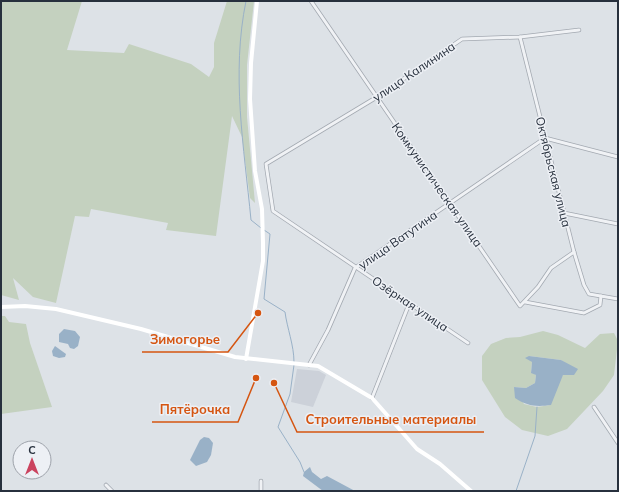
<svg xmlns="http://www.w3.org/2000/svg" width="619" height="492" font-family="Mulish,sans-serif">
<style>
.built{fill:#ccd1d9}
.green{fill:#c4d1bf;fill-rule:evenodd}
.water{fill:#99b1c7}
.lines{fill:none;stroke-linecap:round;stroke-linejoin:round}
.stream{stroke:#99b1c7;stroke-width:1}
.street-casing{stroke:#a3a9b1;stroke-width:4.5}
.street{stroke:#f0f2f5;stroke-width:3}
.secondary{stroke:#fff;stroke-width:4}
.labels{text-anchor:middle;stroke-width:3;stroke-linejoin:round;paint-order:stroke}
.street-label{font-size:12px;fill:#27303d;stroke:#edf0f5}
.leader{fill:none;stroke:#d55511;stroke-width:1.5}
.callout-dot{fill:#d55511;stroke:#edf0f5;stroke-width:1.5}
.callout-label{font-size:13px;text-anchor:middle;font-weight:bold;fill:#d55511;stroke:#edf0f5;stroke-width:3;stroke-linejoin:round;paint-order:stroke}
</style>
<rect width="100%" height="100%" fill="#dde2e7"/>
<path class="built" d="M297,369l22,2 7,4 -13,32 -22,-5z"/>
<g class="green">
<path d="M1,1h81l-15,49 57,3 5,-9 62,20 18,13 5,-10v-24l13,-42h27l-7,64v52l8,86 -5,-5 -8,-61 -10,-21 -16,120 -50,-6 2,-7 -77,-14 -2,8 -14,-1 -19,87 -23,-6 -20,-19 6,22 -18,-5z"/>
<path d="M1,316h4l4,6 17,2 4,19 22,64 -51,7z"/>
<path d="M543,331l15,4 27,13 15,-14 14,-1 4,8 -4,34 -11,16 -36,38 -19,7 -26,-6 -17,-13 -23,-37v-24l9,-12 15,-6 14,-1zM529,356l32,4 7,5 -11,21 -7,19 -13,2 -13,-3 -10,-17 12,1 9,-5 1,-8 -5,-3 1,-10z"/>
</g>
<g class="water">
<path d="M64,329l11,2 5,6 -2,9 -4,3 -4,-1 -2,-4 -9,-2v-8z"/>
<path d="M55,346l11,8 -1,3 -6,1 -6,-2 -1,-5z"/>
<path d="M529,356l32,4 17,9 -4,6h-11l-12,30c-15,2 -24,1 -36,-7l-1,-11 12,1 9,-5 1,-8 -5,-2 1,-11 -7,-4z"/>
<path d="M204,437l5,1 4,5 -2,12 -4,7 -11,4 -6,-6 10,-20z"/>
<path d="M310,467l2,5 9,7 6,-3 28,15h-32l-20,-15 1,-4z"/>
</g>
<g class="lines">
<g class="stream">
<path d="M246,1c-15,73 -2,146 5,219l10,8"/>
<path d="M264,230l6,4 -6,65 21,13c2,16 9,33 9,50"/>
<path d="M294,365l-4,29 -12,33 22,35 4,10"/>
<path d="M516,491l19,-55 2,-29"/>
</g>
<g class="street-casing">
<g id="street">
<path d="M311,1l209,305 18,-19 13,-19 23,-16"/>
<path d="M520,37l54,215 10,33 5,9 29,5"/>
<path d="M564,213l54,11"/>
<path d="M525,302l59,11 16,-8 1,-9"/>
<path d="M468,343l-195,-132 -7,-47 111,-67 85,-58 58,-2 59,-7"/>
<path d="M309,365l19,-35 27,-62 190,-130 73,19"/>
<path d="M372,398l37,-94"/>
<path d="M594,407l24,36"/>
<path d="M261,481v10"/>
<path d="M106,485l6,6"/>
</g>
</g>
<use href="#street" class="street"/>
<g class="secondary">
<path d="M1,307l24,-1 31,3 85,20 94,28 83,9 54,32 45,51 23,15 31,27"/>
<path d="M246,359l17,-98v-18l-1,-34 -7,-38 -5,-72 1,-36 6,-62"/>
</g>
</g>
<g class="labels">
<g class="street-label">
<text transform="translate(414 72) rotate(-34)" y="4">улица Калинина</text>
<text transform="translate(553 172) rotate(76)" y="4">Октябрьская улица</text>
<text transform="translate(437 185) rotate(55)" y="4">Коммунистическая улица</text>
<text transform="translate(398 240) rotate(-35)" y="4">улица Ватутина</text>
<text transform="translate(410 304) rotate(34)" y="4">Озёрная улица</text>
</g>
</g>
<path class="leader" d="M258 313L228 352H142M256 378L238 422H152M274 383L297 432H484"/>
<g class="callout-dot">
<circle cx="258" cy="313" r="4"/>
<circle cx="256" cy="378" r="4"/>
<circle cx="274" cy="383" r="4"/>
</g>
<g class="callout-label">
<text x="185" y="344">Зимогорье</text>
<text x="195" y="414">Пятёрочка</text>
<text x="391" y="424">Строительные материалы</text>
</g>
<rect width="619" height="492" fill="none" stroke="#27303d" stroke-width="4"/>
<g transform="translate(32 460)"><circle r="19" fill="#edf0f5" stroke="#9ea3ab"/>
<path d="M0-3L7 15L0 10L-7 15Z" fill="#cb435f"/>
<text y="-6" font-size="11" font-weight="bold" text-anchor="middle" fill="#27303d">С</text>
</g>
</svg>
